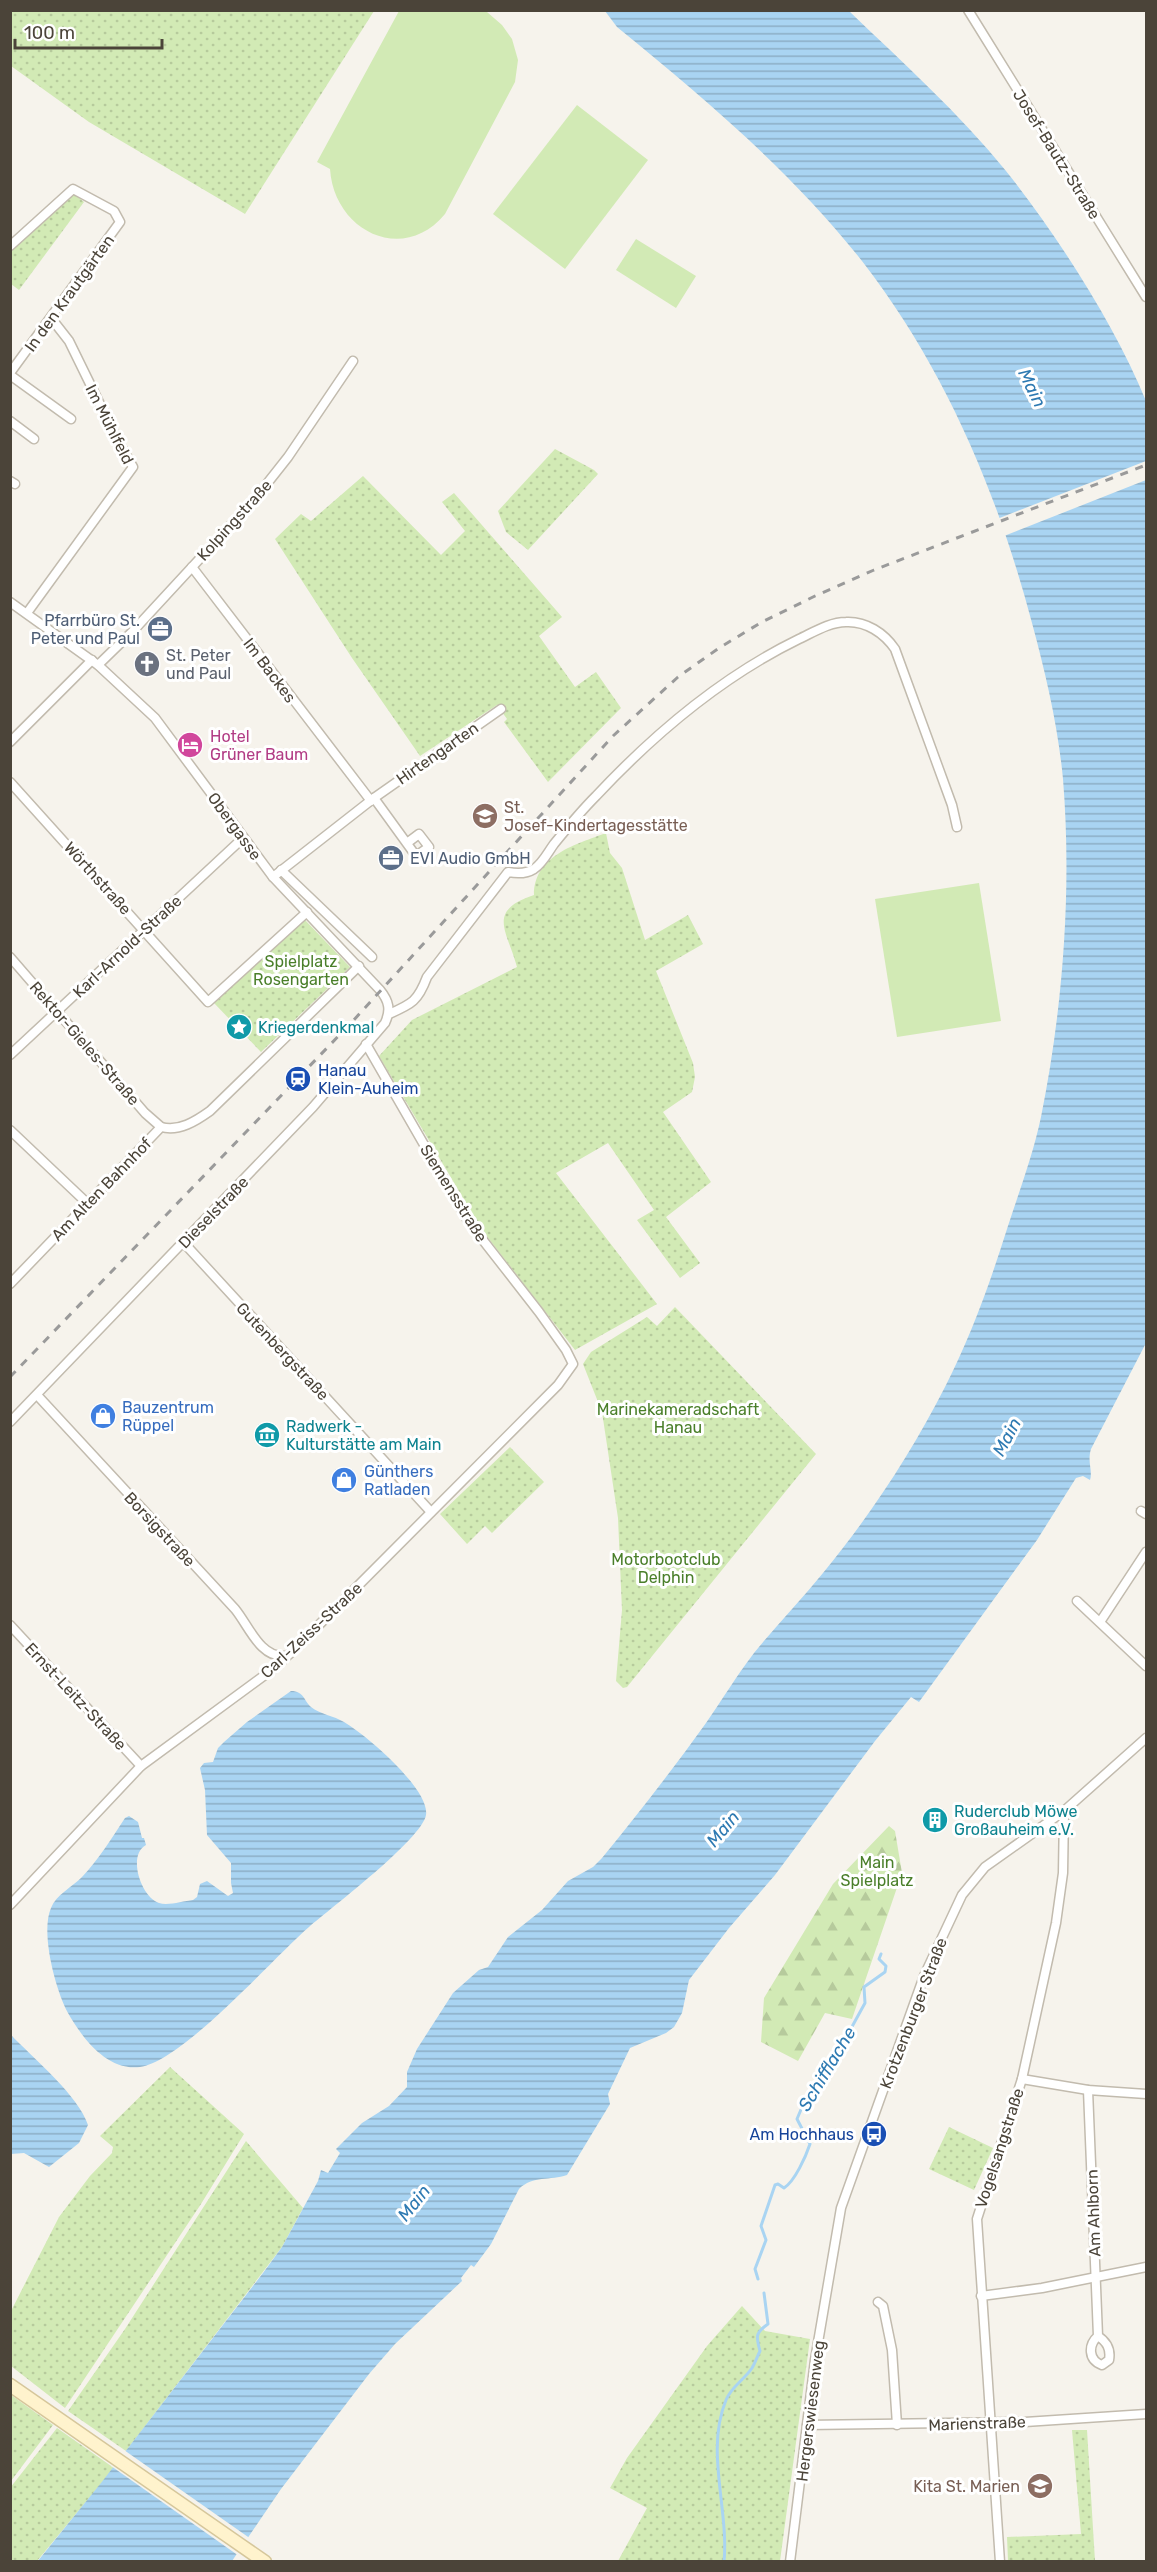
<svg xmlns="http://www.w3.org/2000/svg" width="1157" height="2572" font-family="Rubik,sans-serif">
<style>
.green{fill:url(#green-dots)}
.forest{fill:url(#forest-firs)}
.pitch{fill:#d2eab5}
.water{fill:url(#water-rules)}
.pier{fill:#f6f3ec}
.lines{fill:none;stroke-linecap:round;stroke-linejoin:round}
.stream{stroke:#a9d4f2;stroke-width:3}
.minor-casing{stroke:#c2bbae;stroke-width:11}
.secondary-casing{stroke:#d6c79b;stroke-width:15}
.minor{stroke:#fff;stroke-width:8}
.secondary{stroke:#fff3cd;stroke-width:12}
.rail{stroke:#9a9a9a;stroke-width:3;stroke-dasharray:8 8;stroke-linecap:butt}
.labels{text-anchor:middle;stroke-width:6;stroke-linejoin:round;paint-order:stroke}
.street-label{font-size:16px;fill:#4b4439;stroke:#fff}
.service-label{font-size:16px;fill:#4e5e75;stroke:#fff;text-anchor:end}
.worship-label{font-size:16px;fill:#5b616d;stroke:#fff;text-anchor:start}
.hotel-label{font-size:16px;fill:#b23c85;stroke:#fff;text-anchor:start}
.education-label{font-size:16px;fill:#785e54;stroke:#fff;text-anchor:start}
.park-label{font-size:16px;fill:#4a7f2a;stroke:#fff}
.culture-label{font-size:16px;fill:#0d838f;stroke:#fff;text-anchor:start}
.transit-label{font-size:16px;fill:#164399;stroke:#fff;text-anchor:start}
.shop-label{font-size:16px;fill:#366cbe;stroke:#fff;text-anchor:start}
.water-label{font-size:18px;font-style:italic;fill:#2e7ab2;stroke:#fff}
</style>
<defs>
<pattern id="green-dots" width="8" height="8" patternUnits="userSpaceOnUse" patternTransform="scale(1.5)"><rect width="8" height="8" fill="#d2eab5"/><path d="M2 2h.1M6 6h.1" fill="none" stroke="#b6ca9c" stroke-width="1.8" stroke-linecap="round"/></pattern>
<pattern id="forest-firs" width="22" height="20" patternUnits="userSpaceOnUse" patternTransform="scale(1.5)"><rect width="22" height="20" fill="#d2eab5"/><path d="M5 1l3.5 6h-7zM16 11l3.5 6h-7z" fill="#b6ca9c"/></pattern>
<pattern id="water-rules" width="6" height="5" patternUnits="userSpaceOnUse" patternTransform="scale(1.5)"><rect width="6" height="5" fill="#a9d4f2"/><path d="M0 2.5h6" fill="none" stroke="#8caec5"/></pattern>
</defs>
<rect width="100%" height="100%" fill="#f6f3ec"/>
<g class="green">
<path d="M10,11l1,-1 363,1 -129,203 -156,-92 -78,-56z"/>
<path d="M72,192l12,10 -65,88 -8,-6v-33z"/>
<path d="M555,449l39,21 4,4 -70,76 -22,-18 -8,-21z"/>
<path d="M363,476l78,79 24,-24 -23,-29 12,-9 108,124 -23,19 36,51 21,-15 25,36 -73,74 -44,-60 3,-3 -10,-14 -77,51 -68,-98 -77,-119 26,-25 10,7z"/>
<path d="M606,833l4,20 12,15 23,72 43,-25 15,29 -47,27 37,92 2,14 -3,15 -29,20 48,70 -45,35 34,46 -20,15 -43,-58 17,-10 -46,-67 -52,30 101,131 -82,46 -93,-120 -103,-174 33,-36 105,-53c-10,-37 -31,-56 17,-72 0,-40 43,-51 72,-62z"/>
<path d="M305,920l45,47 -89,85 -47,-49z"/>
<path d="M675,1307l141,147 -189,233 -4,1 -7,-7 6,-71 -4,-92 -16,-106 -19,-48 8,-12 56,-35 10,9z"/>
<path d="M510,1447l34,35 -52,51 -7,-7 -18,18 -27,-30z"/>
<path d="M170,2067l74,67 -43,70 -136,204 -54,-42v-55l48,-94 31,-41 22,-23 1,-6 -13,-11z"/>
<path d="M949,2127l44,21 -19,42 -45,-21z"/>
<path d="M246,2141l57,67 -21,39 -156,204 -58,-40 57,-82z"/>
<path d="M742,2306l23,25 45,8 -30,222h-162l29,-53 -37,-20 17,-30 80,-112z"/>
<path d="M11,2395l42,30 -42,56 -1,-86z"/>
<path d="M57,2428l57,40 -77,93h-26l-1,-73z"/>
<path d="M1072,2430h15l8,131h-87l-1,-24 74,-3z"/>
</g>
<path class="forest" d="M889,1826l6,5 7,42 -50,146 -27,-6 -27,48 -37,-19 3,-44 69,-114z"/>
<g class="pitch">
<path d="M399,11l88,1 15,13 10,14 6,21 -3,22 -70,132c-42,51 -111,17 -115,-45l-13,-7z"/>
<path d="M577,105l71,55 -83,109 -72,-55z"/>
<path d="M636,239l60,37 -20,32 -60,-38z"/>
<path d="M979,883l22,138 -104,16 -22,-138z"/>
</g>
<g class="water">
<path d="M605,11h244c53,51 110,102 157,160 51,64 109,154 140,230v942l-55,106c-4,13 2,22 -1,31l-7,-4 -7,2 -39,62 -118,162 -8,-5 -36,44 -100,134 -46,53 -40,52 -7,33 -8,14 -8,6 -36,15 -22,46 2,10 -43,71c-17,6 -34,0 -48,14l-28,55 -17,23 -3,-2 -10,13 1,3 -67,63 -26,30 -88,115 -49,72 -195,1 64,-79 162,-210 19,-26 36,-66 3,-11 7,3 12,-20 -4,-4 26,-26 27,-17 18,-19v-15l10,-23 36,-56 26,-23 9,-3 20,-30 34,-27 26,-29 25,-14 9,-9c36,-44 71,-89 104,-135 16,-23 31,-48 48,-70 22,-27 47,-53 69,-80 47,-57 89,-121 122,-186 26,-51 45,-104 62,-158 12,-37 26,-74 34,-112 22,-109 31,-227 22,-338 -5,-53 -17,-104 -31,-156 -34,-129 -87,-255 -170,-362 -70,-89 -158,-163 -245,-234z"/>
<path d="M291,1691c13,0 13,10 20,16 9,7 23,9 33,15 21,12 86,67 82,93 -4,24 -95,93 -117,112 -36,31 -126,134 -169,140 -33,4 -57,-28 -72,-54 -12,-22 -28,-80 -17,-105 5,-13 21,-21 31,-31 16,-17 30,-39 43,-59l4,-2 9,6 4,16h2l2,7c-19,10 -5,52 13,58 9,3 24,-2 34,-3l4,-3 3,-13 7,-3 21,15 5,-3 -2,-10v-20l-24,-28 -2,-45 -5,-22 4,-5 9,-1 5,-14 6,-6 23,-20z"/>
<path d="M11,2035c22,23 68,61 77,90l-9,18 -30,24 -25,-14 -13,1z"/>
</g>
<g class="pier">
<path d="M1146,461v19l-142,56 -7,-17z"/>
<path d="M124,2450l127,89 -12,17 -128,-90z"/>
</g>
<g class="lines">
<g class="stream">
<path d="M758,2279l-3,-10 11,-29 -5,-14 14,-41 3,-1 6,4c11,-7 22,-32 26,-44l-13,-25 11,-26 10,-2 11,-22 -1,-8 9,-7 28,-51 -1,-16 21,-15 1,-6 -7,-7 2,-5"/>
<path d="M724,2562c5,-53 -19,-111 2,-162 5,-13 18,-20 26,-32 3,-5 5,-11 8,-17 -4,-14 -5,-18 8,-27l-4,-31"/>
</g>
<g class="minor-casing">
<g id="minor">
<path d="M968,10l178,287"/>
<path d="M10,246l63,-57 41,22 6,11 -110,151"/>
<path d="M10,375l61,44"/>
<path d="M10,421l24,18"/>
<path d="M10,481l5,3"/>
<path d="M192,567l179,234"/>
<path d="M10,602l88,63 57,53 118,159 107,113c9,11 11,20 5,33l-72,84 -303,315"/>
<path d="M27,613l106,-146 -15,-26 -49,-100 -18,-23"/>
<path d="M98,665l35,-34 121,-131 34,-43 65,-96"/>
<path d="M10,742l82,-82"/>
<path d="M10,782l198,220 99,-90"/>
<path d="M374,798l42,58 13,-9 -10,-13 -12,9"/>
<path d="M281,870l91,87"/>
<path d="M273,877l101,-79 127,-89"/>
<path d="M10,957l135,156 16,14"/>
<path d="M389,1014c23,-10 29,-13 38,-37l81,-105c10,2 18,2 26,-3 9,-6 14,-17 20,-25 13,-16 27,-33 42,-48 59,-63 125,-119 203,-157 15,-7 31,-17 47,-17 20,-1 38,11 49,27l57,156 5,22"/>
<path d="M10,1055l233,-217"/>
<path d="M10,1130l77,73"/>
<path d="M184,1243l247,269"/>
<path d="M10,1284l151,-157c18,5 35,-6 49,-16l149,-145"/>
<path d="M37,1395l198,214c14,17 25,49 50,47"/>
<path d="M1141,1511l5,3"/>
<path d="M1077,1601l69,65"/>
<path d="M1100,1622l46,-70"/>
<path d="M10,1625l131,141"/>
<path d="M10,1905l131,-139 132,-97 22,-20 263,-264 15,-21 -7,-14 -27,-38 -71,-91 -102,-177"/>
<path d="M1022,2079l66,11 58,4"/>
<path d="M1088,2090l10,246c-10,9 -10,24 4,29l7,-5c2,-11 -2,-18 -11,-24"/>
<path d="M981,2296l61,-8 104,-21"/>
<path d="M878,2302l5,4 9,44 5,75"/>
<path d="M807,2425l218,-3 121,-8"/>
<path d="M790,2562l25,-202 26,-152 83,-232 38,-81 23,-28 79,-56 82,-73"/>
<path d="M1000,2562l-23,-343 45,-140 34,-156 7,-50 1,-62"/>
</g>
</g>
<g class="secondary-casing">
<path id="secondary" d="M10,2385l255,177"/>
</g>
<use href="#minor" class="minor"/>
<use href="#secondary" class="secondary"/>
<path class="rail" d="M10,1377l342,-355 261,-286 65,-59 41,-29 43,-26 53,-26 59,-26 272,-105"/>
</g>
<defs>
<g id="office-disc" transform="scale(1.35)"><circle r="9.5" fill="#5c6f8a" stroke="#fff"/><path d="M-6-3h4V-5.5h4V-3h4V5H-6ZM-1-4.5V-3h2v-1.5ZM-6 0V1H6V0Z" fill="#fff"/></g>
<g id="church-disc" transform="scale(1.35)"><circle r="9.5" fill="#6b7280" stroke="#fff"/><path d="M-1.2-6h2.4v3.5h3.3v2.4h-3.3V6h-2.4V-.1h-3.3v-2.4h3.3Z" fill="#fff"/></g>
<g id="hotel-disc" transform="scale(1.35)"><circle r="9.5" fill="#d1479c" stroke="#fff"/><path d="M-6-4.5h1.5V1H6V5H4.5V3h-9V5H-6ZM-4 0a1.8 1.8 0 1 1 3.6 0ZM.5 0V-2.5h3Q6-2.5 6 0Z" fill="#fff"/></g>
<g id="school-disc" transform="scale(1.35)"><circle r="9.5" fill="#8d6e63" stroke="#fff"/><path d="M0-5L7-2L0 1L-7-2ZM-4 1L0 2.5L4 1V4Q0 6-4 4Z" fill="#fff"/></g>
<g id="sight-disc" transform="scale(1.35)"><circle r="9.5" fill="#0f9aa8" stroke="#fff"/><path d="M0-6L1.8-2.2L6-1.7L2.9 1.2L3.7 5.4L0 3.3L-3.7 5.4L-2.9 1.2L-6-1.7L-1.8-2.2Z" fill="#fff"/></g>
<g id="station-disc" transform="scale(1.35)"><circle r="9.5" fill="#1a4fb4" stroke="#fff"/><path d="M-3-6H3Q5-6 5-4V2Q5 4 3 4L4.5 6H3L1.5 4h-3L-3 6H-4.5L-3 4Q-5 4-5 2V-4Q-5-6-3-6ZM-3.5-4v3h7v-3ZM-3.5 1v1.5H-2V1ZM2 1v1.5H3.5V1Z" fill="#fff"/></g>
<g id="shop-disc" transform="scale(1.35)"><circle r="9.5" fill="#3f7fe0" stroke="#fff"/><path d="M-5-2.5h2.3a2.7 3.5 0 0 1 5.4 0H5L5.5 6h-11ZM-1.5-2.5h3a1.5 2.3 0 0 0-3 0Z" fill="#fff"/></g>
<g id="museum-disc" transform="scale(1.35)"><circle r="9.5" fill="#0f9aa8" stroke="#fff"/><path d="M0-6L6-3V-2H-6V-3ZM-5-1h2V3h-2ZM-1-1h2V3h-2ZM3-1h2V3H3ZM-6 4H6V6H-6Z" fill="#fff"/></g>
<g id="building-disc" transform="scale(1.35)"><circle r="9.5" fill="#0f9aa8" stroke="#fff"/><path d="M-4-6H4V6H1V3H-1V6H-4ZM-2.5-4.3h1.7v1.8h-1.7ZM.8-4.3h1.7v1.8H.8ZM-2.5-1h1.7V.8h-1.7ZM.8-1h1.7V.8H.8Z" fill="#fff"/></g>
<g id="bus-disc" transform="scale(1.35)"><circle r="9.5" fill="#1a4fb4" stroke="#fff"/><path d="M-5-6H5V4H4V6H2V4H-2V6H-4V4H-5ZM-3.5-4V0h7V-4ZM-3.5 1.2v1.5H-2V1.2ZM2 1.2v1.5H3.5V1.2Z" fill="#fff"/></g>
</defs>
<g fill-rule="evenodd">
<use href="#office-disc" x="160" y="629"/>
<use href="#church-disc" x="147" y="664"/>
<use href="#hotel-disc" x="190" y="745"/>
<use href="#school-disc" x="485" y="816"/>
<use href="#office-disc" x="391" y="858"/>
<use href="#sight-disc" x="239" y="1027"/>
<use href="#station-disc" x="298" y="1079"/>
<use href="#shop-disc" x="103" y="1416"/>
<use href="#museum-disc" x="267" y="1435"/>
<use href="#shop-disc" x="344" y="1480"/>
<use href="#building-disc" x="935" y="1820"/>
<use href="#bus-disc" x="874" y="2134"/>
<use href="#school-disc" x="1040" y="2486"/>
</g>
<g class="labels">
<g class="street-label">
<text transform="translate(1057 154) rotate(58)" y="6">Josef-Bautz-Straße</text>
<text transform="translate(69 293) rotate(-54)" y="6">In den Krautgärten</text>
<text transform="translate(110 424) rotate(63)" y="6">Im Mühlfeld</text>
<text transform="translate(234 520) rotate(-48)" y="6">Kolpingstraße</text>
<text transform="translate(270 670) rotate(53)" y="6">Im Backes</text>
<text transform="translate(437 753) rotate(-35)" y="6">Hirtengarten</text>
<text transform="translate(235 826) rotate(54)" y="6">Obergasse</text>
<text transform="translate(98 878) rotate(48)" y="6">Wörthstraße</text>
<text transform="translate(127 946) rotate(-43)" y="6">Karl-Arnold-Straße</text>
<text transform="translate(85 1043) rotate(49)" y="6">Rektor-Gieles-Straße</text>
<text transform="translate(101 1189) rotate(-46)" y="6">Am Alten Bahnhof</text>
<text transform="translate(454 1193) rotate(58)" y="6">Siemensstraße</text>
<text transform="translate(213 1212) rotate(-46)" y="6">Dieselstraße</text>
<text transform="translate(283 1351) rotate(47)" y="6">Gutenbergstraße</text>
<text transform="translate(160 1529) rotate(47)" y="6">Borsigstraße</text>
<text transform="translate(311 1630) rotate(-43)" y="6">Carl-Zeiss-Straße</text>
<text transform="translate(76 1696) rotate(47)" y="6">Ernst-Leitz-Straße</text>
<text transform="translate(913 2013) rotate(-69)" y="6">Krotzenburger Straße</text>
<text transform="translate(999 2148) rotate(-72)" y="6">Vogelsangstraße</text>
<text transform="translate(1093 2213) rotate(-92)" y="6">Am Ahlborn</text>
<text transform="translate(810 2411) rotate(-83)" y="6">Hergerswiesenweg</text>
<text transform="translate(977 2423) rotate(-2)" y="6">Marienstraße</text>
</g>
<g class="service-label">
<text x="140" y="626">Pfarrbüro St.<tspan x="140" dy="18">Peter und Paul</tspan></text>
<text x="410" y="864" text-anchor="start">EVI Audio GmbH</text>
</g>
<g class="worship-label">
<text x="166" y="661">St. Peter<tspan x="166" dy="18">und Paul</tspan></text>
</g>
<g class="hotel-label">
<text x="210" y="742">Hotel<tspan x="210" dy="18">Grüner Baum</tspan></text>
</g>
<g class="education-label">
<text x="504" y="813">St.<tspan x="504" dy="18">Josef-Kindertagesstätte</tspan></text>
<text x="1020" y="2492" text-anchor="end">Kita St. Marien</text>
</g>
<g class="park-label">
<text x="301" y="967">Spielplatz<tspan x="301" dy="18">Rosengarten</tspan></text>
<text x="678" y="1415">Marinekameradschaft<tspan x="678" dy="18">Hanau</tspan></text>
<text x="666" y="1565">Motorbootclub<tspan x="666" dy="18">Delphin</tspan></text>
<text x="877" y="1868">Main<tspan x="877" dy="18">Spielplatz</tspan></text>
</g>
<g class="culture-label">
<text x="258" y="1033">Kriegerdenkmal</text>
<text x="286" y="1432">Radwerk -<tspan x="286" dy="18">Kulturstätte am Main</tspan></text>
<text x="954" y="1817">Ruderclub Möwe<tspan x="954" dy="18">Großauheim e.V.</tspan></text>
</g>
<g class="transit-label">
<text x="318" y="1076">Hanau<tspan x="318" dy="18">Klein-Auheim</tspan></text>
<text x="854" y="2140" text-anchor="end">Am Hochhaus</text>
</g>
<g class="shop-label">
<text x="122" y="1413">Bauzentrum<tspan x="122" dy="18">Rüppel</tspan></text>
<text x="364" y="1477">Günthers<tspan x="364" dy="18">Ratladen</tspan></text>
</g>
<g class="water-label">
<text transform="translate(1032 388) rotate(64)" y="6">Main</text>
<text transform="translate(1007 1437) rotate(-62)" y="6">Main</text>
<text transform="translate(723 1829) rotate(-50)" y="6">Main</text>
<text transform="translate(827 2069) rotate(-59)" y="6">Schifflache</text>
<text transform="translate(414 2203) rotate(-52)" y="6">Main</text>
</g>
</g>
<rect width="1157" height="2572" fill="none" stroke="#4b4439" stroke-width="24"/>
<path d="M15 39v9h147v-9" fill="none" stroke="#4b4439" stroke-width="3"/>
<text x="24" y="39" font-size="18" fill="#4b4439" stroke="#ffffff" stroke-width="4.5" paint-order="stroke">100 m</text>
</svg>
